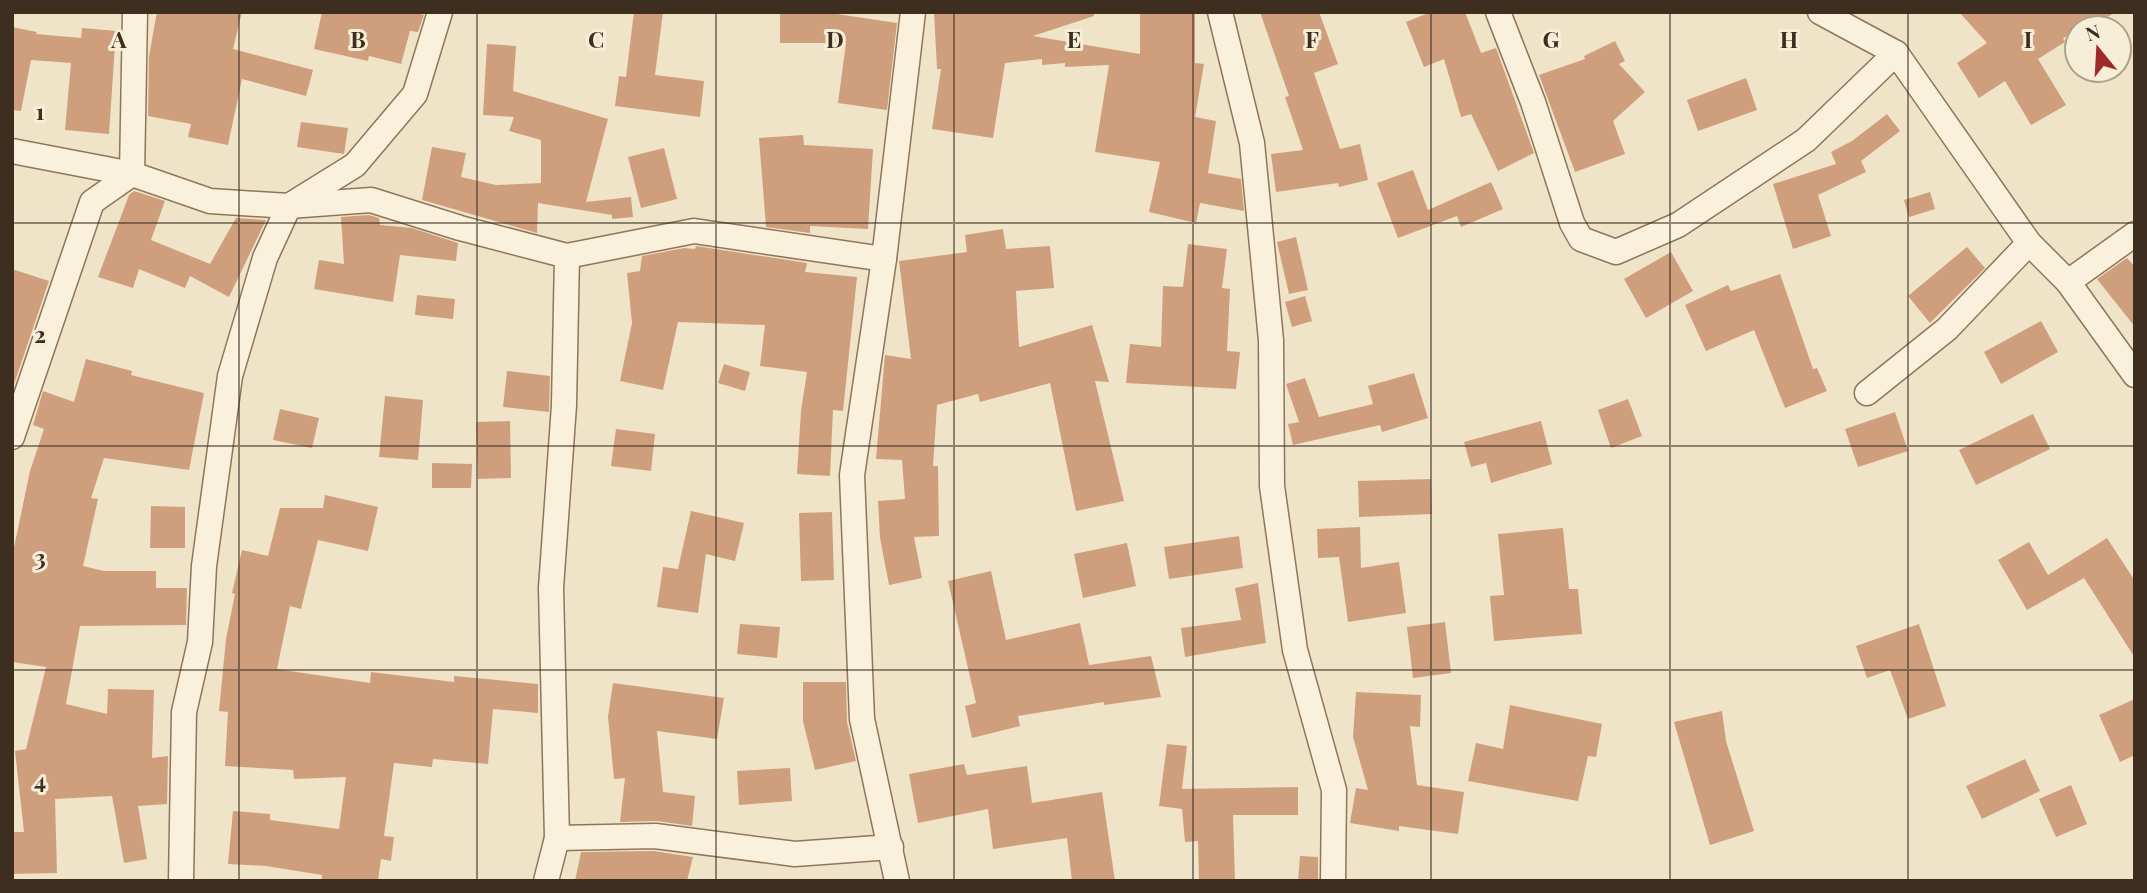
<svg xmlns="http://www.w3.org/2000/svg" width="2147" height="893" font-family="'Playfair Display',serif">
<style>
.building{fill:#cf9f7d}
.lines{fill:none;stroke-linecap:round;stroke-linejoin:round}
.street-casing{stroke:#8d765c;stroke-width:27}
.street{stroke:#faf1dc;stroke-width:24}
.grid{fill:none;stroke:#3d2e20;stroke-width:2;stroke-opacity:0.55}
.grid-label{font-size:23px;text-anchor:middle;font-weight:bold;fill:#3d2e20;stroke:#f7eed8;stroke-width:6;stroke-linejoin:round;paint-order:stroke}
</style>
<rect width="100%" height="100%" fill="#f0e4c8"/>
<g class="building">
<path d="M157,12h85l-9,37 80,21 -7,26 -64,-17 -14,66 -40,-8 3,-13 -43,-8 1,-60z"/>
<path d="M322,12h93l9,3 -6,17 -8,-1 -9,33 -32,-8 -1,5 -54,-12z"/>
<path d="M634,12h29l-8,63 49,6 -4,36 -85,-11 4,-30 7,1z"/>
<path d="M780,12h44l73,11 -10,87 -49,-7 8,-60h-66z"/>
<path d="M934,12h159l1,4 -61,20 107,18v-42h55v51l9,1 -9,53 21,4 -8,52 33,6 3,32 -44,-8 -4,20 -47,-11 11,-50 -65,-10 14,-87 -44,2v-4l-23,2v-6l-37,4 -12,75 -61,-9 9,-60h-4z"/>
<path d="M1260,12h59l19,52 -24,9 26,76 20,-5 8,36 -29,7 -1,-4 -62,9 -5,-38 32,-4 -18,-53 4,-1z"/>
<path d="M1431,12h34l16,41 15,-5 38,105 -36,18 -27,-57 -10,3 -17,-58 -20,8 -18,-45z"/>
<path d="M1959,12h158l-32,16h-8v4l-14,6 2,4 -27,17 28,46 -35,20 -26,-44 -26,17 -22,-35 30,-20z"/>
<path d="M12,27l25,5 -1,2 45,4 1,-10 34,3 -7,103 -44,-4 6,-67 -40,-3 -10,51 -9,-1z"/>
<path d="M1615,41l10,20 -6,3 26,28 -32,29 12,33 -50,18 -36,-97 46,-16 -1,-3z"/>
<path d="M487,44l29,2 -3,45 95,28 -22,83 45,-5 2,20 -21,2v-4l-74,-12 -1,30 -115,-33 10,-53 34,6 -5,24 35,8 45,-2v-43l-32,-9 5,-14 -31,-2z"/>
<path d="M1746,78l11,32 -59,21 -11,-31z"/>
<path d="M1887,114l13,17 -39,30 5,11 -48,23 13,41 -38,13 -20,-65 63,-20 -5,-12 21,-11z"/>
<path d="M301,122l47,6 -4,26 -47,-7z"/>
<path d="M803,135l1,10 69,4 -5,80 -58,-3v7l-44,-6 -7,-89z"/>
<path d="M664,148l13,51 -36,9 -13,-51z"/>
<path d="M1413,170l15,40 63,-28 12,27 -42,18 -4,-11 -59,22 -21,-55z"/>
<path d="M134,191l31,10 -14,39 59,24 26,-46 30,2 -37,77 -39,-21 -5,12 -46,-19 -6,19 -35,-11 31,-82z"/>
<path d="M1930,192l5,17 -26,8 -5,-17z"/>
<path d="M369,215l10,3 1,7 32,3 46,15 -2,18 -56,-6 -7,47 -79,-13 5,-29 25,4 -3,-47z"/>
<path d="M1003,229l3,20 44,-3 4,42 -38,3 3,56 73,-22 17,57 -14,-1 29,120 -48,10 -26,-128 -70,19 -2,-8 -41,11 -4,61h5l1,70 -25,1 8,41 -33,7 -9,-47 -2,-37 27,-2 -3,-39 -26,-1 9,-104 26,4 -12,-98 68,-9 -2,-17z"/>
<path d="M1296,237l12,53 -19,4 -12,-52z"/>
<path d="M1188,244l39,5 -5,39 8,1 -3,62 13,1 -4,37 -110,-6 4,-39 31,3 2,-61 20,1z"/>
<path d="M696,246l111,17 -2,9 52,5 -14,134 -10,-1 -3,66 -33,-2 4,-63 6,-39 -47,-6 5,-41 -87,-3 -15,68 -43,-9 12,-58 -5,-50 13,-2 2,-15 42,-8 11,1z"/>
<path d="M1967,247l18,21 -55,55 -22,-27z"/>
<path d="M1671,252l22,39 -47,27 -22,-39z"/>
<path d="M2127,258l8,9v60l-38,-48z"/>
<path d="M12,269l37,12 -37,109z"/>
<path d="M1780,274l33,95 4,-1 10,23 -42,17 -31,-78 -48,21 -21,-46 43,-20 3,6z"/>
<path d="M417,295l38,4 -2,20 -38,-4z"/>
<path d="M1305,296l7,25 -20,6 -7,-25z"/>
<path d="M2041,321l17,31 -57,32 -17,-32z"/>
<path d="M86,359l46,12 -1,4 73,18 -15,77 -85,-12 -13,40 7,1 -15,67 21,5h52v17h31l-1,37 -106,1 -14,78 41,10 1,-25 46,1 -2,68 16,-2 -1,48 -29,2 9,53 -23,4 -12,-67 -57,3 2,74 -45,1v-42h12l-9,-81 11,-2 20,-82 -34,-5v-105l18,-86 14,-42 -11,-4 10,-34 31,11z"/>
<path d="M724,364l26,8 -5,19 -27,-8z"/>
<path d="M507,371l43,5 -1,36 -46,-5z"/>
<path d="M1414,373l14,45 -46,14 -2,-7 -87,20 -5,-21 11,-2 -13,-38 19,-6 14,39 54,-13 -5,-18z"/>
<path d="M385,396l38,4 -5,60 -39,-3z"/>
<path d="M1628,399l14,37 -31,12 -13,-38z"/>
<path d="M280,409l39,9 -7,30 -39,-8z"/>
<path d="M1895,412l13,39 -50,16 -13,-38z"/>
<path d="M2033,414l17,35 -74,36 -17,-35z"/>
<path d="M510,421l1,57 -33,1 -2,-57z"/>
<path d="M1541,421l11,43 -61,19 -5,-20 -15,4 -7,-25z"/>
<path d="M616,429l39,5 -4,37 -40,-5z"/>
<path d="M432,463l40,1 -1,24h-39z"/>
<path d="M1431,479l1,35 -73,3 -1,-36z"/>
<path d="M325,495l53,12 -10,44 -50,-11 -17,69 -11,-3 -13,63 93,14 1,-11 83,10v-6l84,8v29l-45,-4 -5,55 -55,-5 -1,8 -38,-4 -10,73 10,1 -3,24 -10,-2 -3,22h-56v-6l-56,-9 -38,-2 5,-53 37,3v6l69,9 7,-52 -52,2 -1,-9 -68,-4 3,-54 -9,-1 7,-72 9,-45 -3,-1 10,-43 26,6 12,-48h43z"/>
<path d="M151,506l34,1v41h-35z"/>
<path d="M691,511l53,12 -9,38 -29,-7 -8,59 -41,-6 6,-40 15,2z"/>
<path d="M832,512l2,68 -33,1 -2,-68z"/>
<path d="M1360,527l1,41 38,-6 7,51 -58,9 -9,-65 -21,1 -1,-29z"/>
<path d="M1563,528l6,61h9l4,45 -88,7 -4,-45 14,-1 -6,-61z"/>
<path d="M1239,536l4,32 -74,11 -5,-32z"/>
<path d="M2107,538l28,43v77l-51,-80 -57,32 -29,-50 31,-18 19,33z"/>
<path d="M1127,543l9,43 -53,12 -9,-44z"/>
<path d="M991,571l15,69 74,-17 9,42 62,-9 10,41 -57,8v-3l-86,14 2,10 -48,12 -7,-32 11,-3 -28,-122z"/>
<path d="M1258,583l8,60 -81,14 -4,-29 60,-8 -6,-32z"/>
<path d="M1445,622l6,51 -38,5 -6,-51z"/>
<path d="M740,624l40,3 -3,31 -40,-4z"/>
<path d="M1919,624l27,82 -38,13 -18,-49 -23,8 -11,-32z"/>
<path d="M803,682h43l1,40 9,39 -41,9 -12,-49z"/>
<path d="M613,683l111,15 -7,41 -60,-8 6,61 32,4 -3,30 -35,-5 -37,1 5,-44 -11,1 -6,-62z"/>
<path d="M1356,692l65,3 -1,32 -10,-1 7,59 47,7 -6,42 -59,-8v5l-49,-8 6,-35 12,2 -15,-53z"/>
<path d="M2135,699v56l-15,7 -21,-47z"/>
<path d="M1510,705l92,19 -6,33 -8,-1 -10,45 -110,-20 8,-38 27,6z"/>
<path d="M1722,711l4,30 28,90 -44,14 -36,-123z"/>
<path d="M1167,744l20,2 -5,43 116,-2v28h-65l2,66h-36l-1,-40 -13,1 -3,-33 -23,-3z"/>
<path d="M2025,759l15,32 -58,28 -16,-33z"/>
<path d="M964,764l3,11 60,-9 5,37 70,-11 13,89h-43l-5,-43 -74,11 -5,-40 -70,14 -9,-49z"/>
<path d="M790,768l2,33 -53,4 -2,-34z"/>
<path d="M2071,785l16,39 -31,13 -17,-38z"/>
<path d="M654,851l39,6 -6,24h-112l6,-29z"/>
<path d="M1300,856l18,1v24h-20z"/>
</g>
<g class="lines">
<g class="street-casing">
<g id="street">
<path d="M1220,12l32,131 19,197 1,146 23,164 39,140 -1,91"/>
<path d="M1498,12l35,90 39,121 9,16 35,13 62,-27 128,-85 90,-87"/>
<path d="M1820,12l76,41 133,190 39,39 67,93"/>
<path d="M12,151l120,23 78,27 79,5 82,-6 89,28 107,28 127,-25 190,28"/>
<path d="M2068,282l67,-48"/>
<path d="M1867,393l80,-64 82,-86"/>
<path d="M12,437l80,-235 40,-28 3,-162"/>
<path d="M557,838l98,-2 140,18 96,-7"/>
<path d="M181,881l3,-169 16,-70 4,-76 26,-190 35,-118 24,-52 66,-41 60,-71 25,-82"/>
<path d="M546,881l11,-43 -6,-250 13,-183 3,-149"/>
<path d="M897,881l-35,-162 -10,-244 32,-216 29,-247"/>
</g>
</g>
<use href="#street" class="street"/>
</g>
<path class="grid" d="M239,12v869M477,12v869M716,12v869M954,12v869M1193,12v869M1431,12v869M1670,12v869M1908,12v869M12,223h2123M12,446h2123M12,670h2123"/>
<g class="grid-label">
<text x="119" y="48">A</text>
<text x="358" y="48">B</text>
<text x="596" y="48">C</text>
<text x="835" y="48">D</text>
<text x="1074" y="48">E</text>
<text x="1312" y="48">F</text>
<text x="1551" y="48">G</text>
<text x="1789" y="48">H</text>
<text x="2028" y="48">I</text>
<text x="40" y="120">1</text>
<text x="40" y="343">2</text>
<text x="40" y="566">3</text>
<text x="40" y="789">4</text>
</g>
<rect width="2147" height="893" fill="none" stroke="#3d2e20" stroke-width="28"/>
<g transform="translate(2098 49) rotate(342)"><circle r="33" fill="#f7eed8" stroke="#ada18e" stroke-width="2"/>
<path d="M0-5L12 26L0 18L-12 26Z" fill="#9e2a2b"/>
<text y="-10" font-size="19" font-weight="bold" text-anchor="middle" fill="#3d2e20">N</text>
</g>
</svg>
